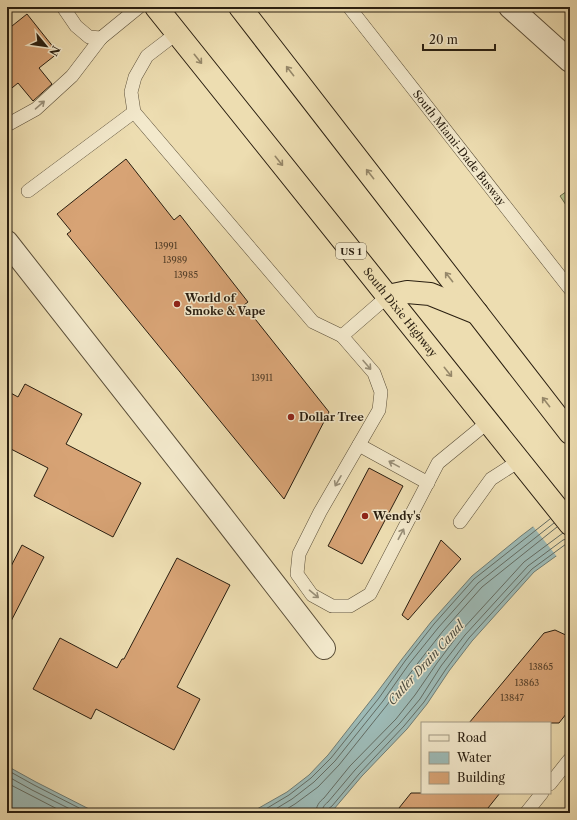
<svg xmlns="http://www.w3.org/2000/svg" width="577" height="820" font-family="'Libre Caslon Text',serif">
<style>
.green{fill:#b7c18c;stroke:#70704e}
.water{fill:#9dbab6;stroke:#6f7c74}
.pier{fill:#edddb1}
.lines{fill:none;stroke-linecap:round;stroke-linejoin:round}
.shore{stroke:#636c63;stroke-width:1}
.building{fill:#d7a375;stroke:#291e10}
.service-casing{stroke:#5a4e38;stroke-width:14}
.minor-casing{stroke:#5a4e38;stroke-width:24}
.trunk-casing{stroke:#291e10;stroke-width:24}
.service{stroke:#f3e9cc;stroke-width:13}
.minor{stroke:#f3e9cc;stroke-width:22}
.trunk{stroke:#edddb1;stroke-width:22}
.oneway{stroke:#958769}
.oneway2{stroke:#988e77}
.poi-dot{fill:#8f2418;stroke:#f3e9cc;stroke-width:1.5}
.labels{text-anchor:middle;stroke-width:3;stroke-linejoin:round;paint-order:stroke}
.number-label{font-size:9px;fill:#543f29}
.shield{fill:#f3e9cc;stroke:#665b48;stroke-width:1}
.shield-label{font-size:10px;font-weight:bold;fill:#291e10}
.street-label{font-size:11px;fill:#291e10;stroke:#f3e9cc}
.poi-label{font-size:11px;font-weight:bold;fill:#291e10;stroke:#f3e9cc;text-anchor:start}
.water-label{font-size:12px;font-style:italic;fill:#4c4d42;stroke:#f3e9cc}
</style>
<rect width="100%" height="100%" fill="#edddb1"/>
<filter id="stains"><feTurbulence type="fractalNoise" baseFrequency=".005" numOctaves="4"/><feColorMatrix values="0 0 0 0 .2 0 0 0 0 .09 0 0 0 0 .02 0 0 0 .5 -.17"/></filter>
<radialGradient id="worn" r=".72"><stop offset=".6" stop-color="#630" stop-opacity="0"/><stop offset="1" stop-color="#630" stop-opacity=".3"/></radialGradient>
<path class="green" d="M570,189v22l-10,-15z"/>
<g class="water">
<path d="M570,499v47l-36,26 -62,69 -23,30 -22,33 -20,25 -45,47 -28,33 -5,4h-79l37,-21 22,-17 19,-20 47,-60 27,-36 29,-37 41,-46 49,-40z"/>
<path d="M7,766l29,16 61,31h-90z"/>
</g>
<path class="pier" d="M569,497h1v52l-12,9 -26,-33z"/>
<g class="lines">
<g class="shore">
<path d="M7,770l27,15 55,28"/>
<path d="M7,776l25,14 46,23"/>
<path d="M7,783l58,30"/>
<path d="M259,813l30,-18 22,-17 20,-20 48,-60 26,-37 29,-37 40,-45 76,-60"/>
<path d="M269,813l23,-14 22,-17 21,-21 48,-60 26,-37 29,-36 40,-45 76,-60"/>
<path d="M280,813l15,-9 23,-17 21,-22 48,-60 27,-37 29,-37 39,-44 75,-60"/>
<path d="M316,813c0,-7 3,-11 8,-15l26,-32 46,-47 19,-24 22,-32 24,-32 63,-69 39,-29"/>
<path d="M322,813c0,-5 2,-8 6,-11l27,-32 45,-47 20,-24 21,-33 24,-31 63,-69 35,-26 7,-2"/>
<path d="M327,813l1,-4 4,-3 27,-32 45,-48 20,-24 22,-33 23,-31 63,-69 34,-25 4,-1"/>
</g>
</g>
<g class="building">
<path d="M27,14l31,39 -19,15 13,16 -19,17 -15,-18 -11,9v-62z"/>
<path d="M126,159l48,61 6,-5 68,87 -4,3 85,107 -45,87 -217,-265 4,-3 -14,-17z"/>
<path d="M25,384l57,30 -16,30 75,39 -28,54 -79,-41 14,-28 -41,-21v-56l11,6z"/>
<path d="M369,468l34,18 -41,78 -34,-18z"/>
<path d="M441,540l20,19 -53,61 -6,-5z"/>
<path d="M22,545l22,12 -37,72v-55z"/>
<path d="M177,558l53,27 -53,102 23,12 -26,51 -78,-41 -5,10 -58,-30 27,-51 57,30 5,-9h2z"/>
<path d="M555,630l15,7v72l-11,14h-90l75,-90z"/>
<path d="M411,793h89l-16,20h-89z"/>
</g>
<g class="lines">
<g class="service-casing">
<g id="service">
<path d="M63,7l13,19 13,11 12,1 38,-31"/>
<path id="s1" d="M349,7l221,282"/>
<path d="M177,33l-30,23 -12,21 -4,15 3,20 179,210 29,14 46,-40"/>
<path d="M7,125l29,-16 36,-33 29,-38"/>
<path d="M28,191l106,-79"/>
<path d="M342,336l32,37 7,19 -2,18 -59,102 -21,42 -2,20 15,21 20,11h18l20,-12 68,-131 50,-41"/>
<path d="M359,445l69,38"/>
<path d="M460,522l31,-43 28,-18"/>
<path d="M550,784l19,-24"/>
<path d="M526,813l16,-20"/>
</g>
</g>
<g class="minor-casing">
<g id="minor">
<path d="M510,7l60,54"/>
<path d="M7,242l208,265 109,141"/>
</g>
</g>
<g class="trunk-casing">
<g id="trunk">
<path id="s2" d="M156,7l414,517"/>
<path d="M240,7l330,426"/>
<path d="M388,296l19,-4 23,2 47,19"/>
</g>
</g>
<use href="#service" class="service"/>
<use href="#minor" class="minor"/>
<use href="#trunk" class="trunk"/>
</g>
<defs><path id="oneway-shaft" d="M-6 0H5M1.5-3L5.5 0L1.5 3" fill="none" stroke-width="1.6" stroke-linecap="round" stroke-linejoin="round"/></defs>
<g class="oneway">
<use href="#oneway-shaft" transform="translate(198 59) rotate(51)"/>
<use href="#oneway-shaft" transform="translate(290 71) rotate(-128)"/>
<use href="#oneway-shaft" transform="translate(279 161) rotate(51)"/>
<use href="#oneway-shaft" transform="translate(370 174) rotate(-128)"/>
<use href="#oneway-shaft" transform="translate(449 277) rotate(-128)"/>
<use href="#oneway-shaft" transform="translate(448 372) rotate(51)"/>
<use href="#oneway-shaft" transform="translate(546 402) rotate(-128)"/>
</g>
<g class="oneway2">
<use href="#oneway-shaft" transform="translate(40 105) rotate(-41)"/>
<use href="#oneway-shaft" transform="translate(367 365) rotate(49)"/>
<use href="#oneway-shaft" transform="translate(394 464) rotate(-151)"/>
<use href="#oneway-shaft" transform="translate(338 481) rotate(120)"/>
<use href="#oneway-shaft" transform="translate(401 534) rotate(-62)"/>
<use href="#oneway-shaft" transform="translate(314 594) rotate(40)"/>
</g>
<g class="poi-dot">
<circle cx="177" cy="304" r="4"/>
<circle cx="291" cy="417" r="4"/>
<circle cx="365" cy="516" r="4"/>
</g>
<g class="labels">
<g class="number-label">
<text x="166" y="249">13991</text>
<text x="175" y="263">13989</text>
<text x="186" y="278">13985</text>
<text x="262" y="381">13911</text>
<text x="541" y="670">13865</text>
<text x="527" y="686">13863</text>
<text x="512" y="701">13847</text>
</g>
<rect class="shield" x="336" y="243" width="30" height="16" rx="3"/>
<g class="shield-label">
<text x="351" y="255">US 1</text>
</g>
<g class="street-label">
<text dy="4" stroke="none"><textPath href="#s1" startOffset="179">South Miami-Dade Busway</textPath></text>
<text dy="4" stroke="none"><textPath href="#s2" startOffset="391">South Dixie Highway</textPath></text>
</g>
<g class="poi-label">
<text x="185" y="302">World of<tspan x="185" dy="13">Smoke &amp; Vape</tspan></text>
<text x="299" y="421">Dollar Tree</text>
<text x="373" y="520">Wendy's</text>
</g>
<g class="water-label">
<text transform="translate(426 663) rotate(-48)" y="4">Cutler Drain Canal</text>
</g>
</g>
<rect width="577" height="820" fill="none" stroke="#edddb1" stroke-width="24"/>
<rect x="8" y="8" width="561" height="804" fill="none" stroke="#291e10" stroke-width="2"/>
<rect x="12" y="12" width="553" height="796" fill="none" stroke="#291e10"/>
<rect x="421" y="722" width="130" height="72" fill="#f3e9cc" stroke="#a29881"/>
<rect x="429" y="735" width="20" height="6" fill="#f3e9cc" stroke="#a29881"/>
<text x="457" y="742" font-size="12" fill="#291e10">Road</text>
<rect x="429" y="752" width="20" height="12" fill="#9dbab6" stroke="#a29881"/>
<text x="457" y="762" font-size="12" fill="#291e10">Water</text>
<rect x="429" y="772" width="20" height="12" fill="#d7a375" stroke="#a29881"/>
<text x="457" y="782" font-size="12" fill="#291e10">Building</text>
<g transform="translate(46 46) rotate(119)" stroke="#f3e9cc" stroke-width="3" paint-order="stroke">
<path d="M0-3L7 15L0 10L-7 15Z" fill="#291e10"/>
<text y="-6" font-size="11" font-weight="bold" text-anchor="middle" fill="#291e10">N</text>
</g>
<path d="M423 44v6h72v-6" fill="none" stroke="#291e10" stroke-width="2"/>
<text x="429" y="44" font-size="12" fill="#291e10" stroke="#f3e9cc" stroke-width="3" paint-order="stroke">20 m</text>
<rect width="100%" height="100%" filter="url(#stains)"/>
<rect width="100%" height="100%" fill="url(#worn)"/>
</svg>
